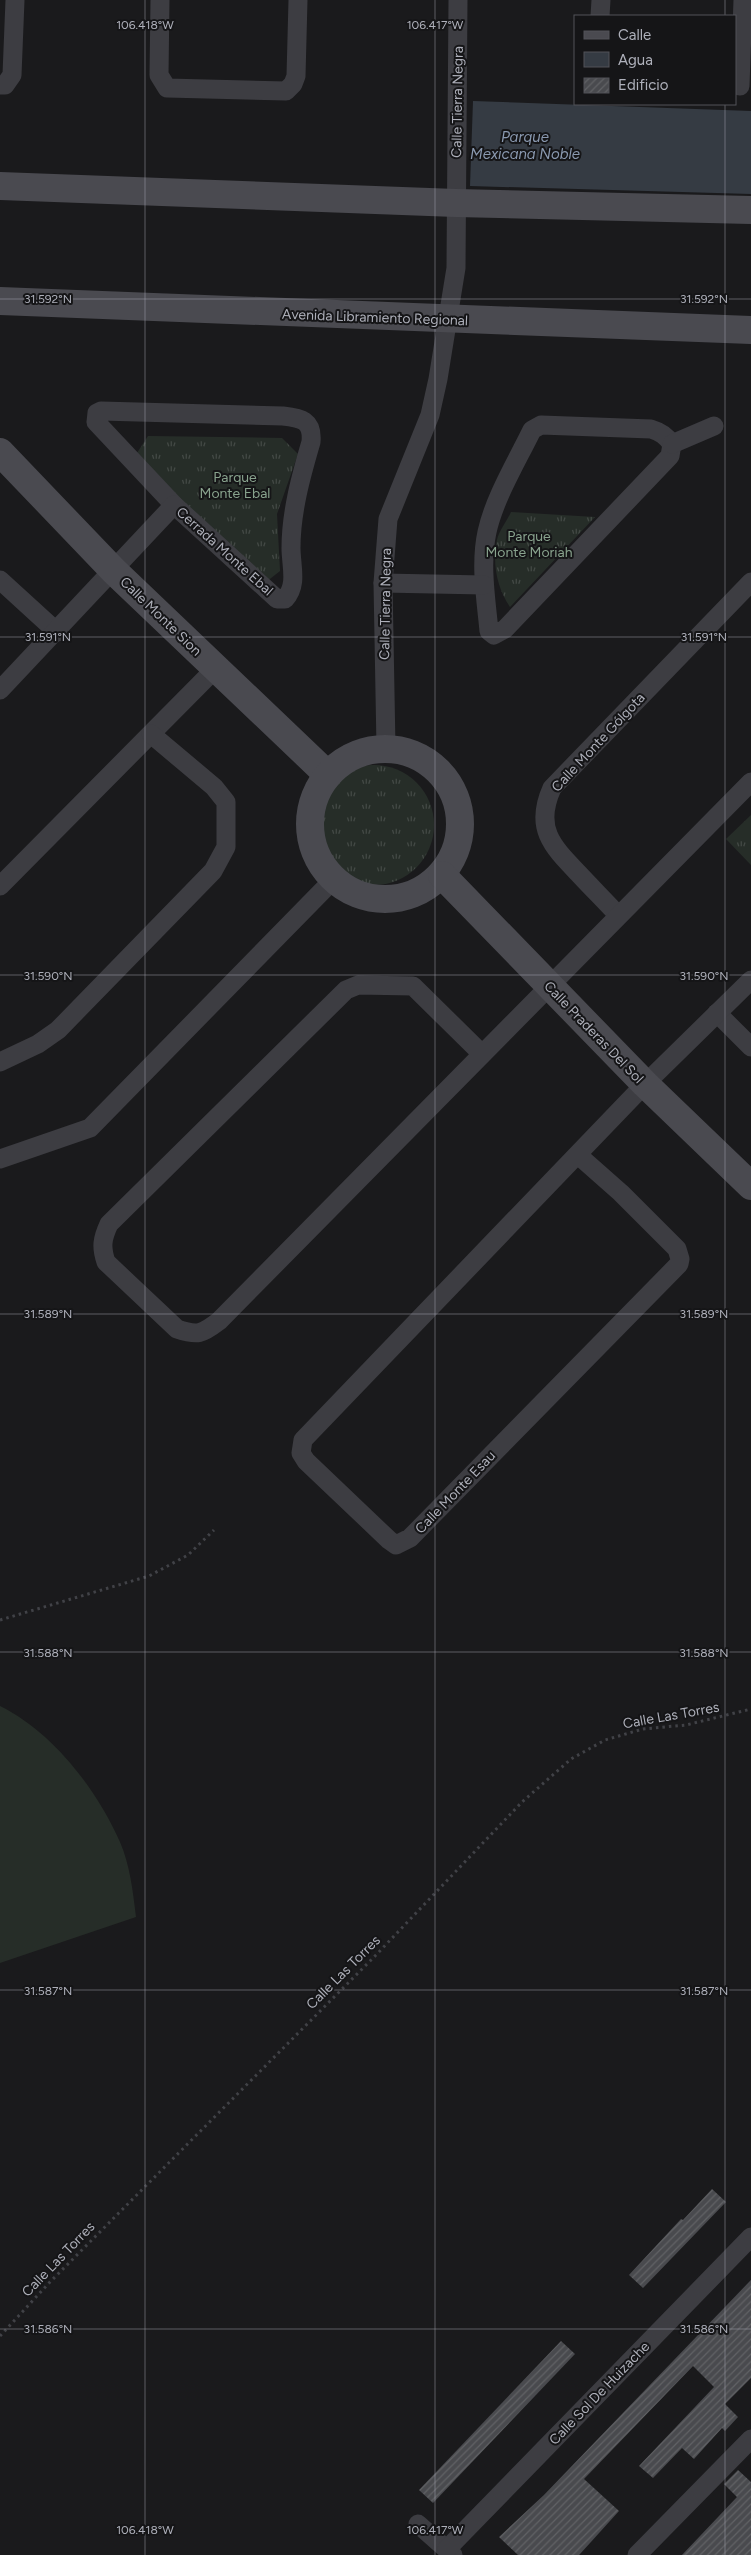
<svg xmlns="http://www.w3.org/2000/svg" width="751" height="2555" font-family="Figtree,sans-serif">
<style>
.grass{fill:url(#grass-tufts)}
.pitch{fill:#262d28}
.water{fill:#353b43}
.building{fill:url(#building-hatch)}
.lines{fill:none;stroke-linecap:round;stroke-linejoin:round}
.path{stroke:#414247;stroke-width:3;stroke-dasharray:2.5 4;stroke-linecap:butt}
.street{stroke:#3d3d42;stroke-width:19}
.secondary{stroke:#4a4a50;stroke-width:28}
.ticks{fill:none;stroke:#aeb0ba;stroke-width:1;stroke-opacity:0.45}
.labels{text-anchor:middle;stroke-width:4;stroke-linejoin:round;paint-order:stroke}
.street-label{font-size:14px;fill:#aeb0ba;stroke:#151517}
.park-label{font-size:14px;fill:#88a28d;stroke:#151517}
.water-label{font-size:15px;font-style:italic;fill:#8a99b0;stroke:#151517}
.ticks-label{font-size:12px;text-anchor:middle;fill:#aeb0ba;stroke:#151517;stroke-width:4;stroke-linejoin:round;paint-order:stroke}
</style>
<defs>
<pattern id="grass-tufts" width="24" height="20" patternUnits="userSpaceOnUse" patternTransform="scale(1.25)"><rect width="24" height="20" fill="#262d28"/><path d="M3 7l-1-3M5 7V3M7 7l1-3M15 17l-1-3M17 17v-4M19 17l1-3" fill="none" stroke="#434945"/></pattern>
<pattern id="building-hatch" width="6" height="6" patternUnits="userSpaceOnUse" patternTransform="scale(1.25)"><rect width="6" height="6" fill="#494a4e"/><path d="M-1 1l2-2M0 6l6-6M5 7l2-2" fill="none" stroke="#616265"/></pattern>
</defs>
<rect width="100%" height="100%" fill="#1a1a1c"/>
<g class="grass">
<path d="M148,436l134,2 16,16 -21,60 3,57 -14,11 -131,-126z"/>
<path d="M511,512l84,5 -85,90c-13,-19 -18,-44 -13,-67 2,-9 10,-19 14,-28z"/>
<circle cx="374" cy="825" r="60"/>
<path d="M751,815v50l-25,-26z"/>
</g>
<path class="pitch" d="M0,1706c53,26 97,84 120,136 10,23 13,50 16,75l-136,46z"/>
<path class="water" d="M473,101l278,10v83l-281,-8z"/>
<g class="building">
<path d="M712,2189l14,13 -83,86 -14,-13 52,-56 2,1z"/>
<path d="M751,2280v98l-26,26 13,13 -13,14 -3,-3 -28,31 -12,-11 -29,30 -14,-12 75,-79 -21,-21 -109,113 35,32 -29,32 -11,12h-61l-19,-18 45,-42z"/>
<path d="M561,2341l14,13 -142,149 -14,-13z"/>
<path d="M738,2470l13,12v73h-69l55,-58 -13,-13z"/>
</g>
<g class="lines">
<g class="path">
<path d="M0,1620l149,-44 39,-21 26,-25"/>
<path d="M0,2336l50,-54 326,-327 146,-153 49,-43 34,-19 38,-11 43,-4 65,-16"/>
</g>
<g class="street">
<path d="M160,0l-1,75 8,13 119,3 7,-7 3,-8 2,-76"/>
<path d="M600,16l1,-16"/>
<path d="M0,85h5l7,-10 3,-75"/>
<path d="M740,86l3,-86"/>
<path d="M101,411l182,5c18,2 30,4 28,26 -10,34 -20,70 -20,106 0,18 7,37 -6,51h-8l-103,-94 -78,-83 1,-9z"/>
<path d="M541,425l110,4c10,3 15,7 21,15l-2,12 -165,173 -11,6 -5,-4c-3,-32 -9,-67 -2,-99 7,-33 30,-71 45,-102z"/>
<path d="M672,444l42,-18"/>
<path d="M0,580l57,52"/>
<path d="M383,583l101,2"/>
<path d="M0,690l174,-185"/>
<path d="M386,748l-3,-165 5,-64 42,-104 8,-36 18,-111 2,-268"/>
<path d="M0,886l216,-218"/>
<path d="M618,915c-13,-14 -27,-28 -40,-42 -26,-27 -44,-45 -26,-85l199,-206"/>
<path d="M717,1013l34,34"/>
<path d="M482,1054l-69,-68 -55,-1 -12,5 -237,234c-7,15 -8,23 -3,38l71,67c21,7 25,5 42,-8 177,-180 354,-360 532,-539"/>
<path d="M0,1062l38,-18 20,-14 155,-159 13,-24v-45l-12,-15 -63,-53"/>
<path d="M578,1155l43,38 56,56 3,10 -1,5 -269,274 -14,7 -7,-5 -83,-79 -5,-8 2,-13 342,-356 106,-104"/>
<path d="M0,1159l90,-31 244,-249"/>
<path d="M418,2524l35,31"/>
<path d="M447,2549l304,-312"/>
<path d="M637,2555l114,-116"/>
</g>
<g class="secondary">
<path d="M0,186l456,17 295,7"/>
<path d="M0,301l751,29"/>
<path d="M0,452l114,119 214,204"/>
<circle cx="385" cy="824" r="75"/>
<path d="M442,875l203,209 106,102"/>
</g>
</g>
<path class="ticks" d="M145,0v2555M435,0v2555M725,0v16M725,104v2451M0,299h751M0,637h751M0,975h751M0,1314h751M0,1652h751M0,1990h751M0,2329h751"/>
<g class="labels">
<g class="street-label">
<text transform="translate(457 102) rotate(-89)" y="5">Calle Tierra Negra</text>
<text transform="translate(375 317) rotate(2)" y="5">Avenida Libramiento Regional</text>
<text transform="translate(225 551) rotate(42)" y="5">Cerrada Monte Ebal</text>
<text transform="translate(385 604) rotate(-89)" y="5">Calle Tierra Negra</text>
<text transform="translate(161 616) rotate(44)" y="5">Calle Monte Sion</text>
<text transform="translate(598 742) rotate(-47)" y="5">Calle Monte Gólgota</text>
<text transform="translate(594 1032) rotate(46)" y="5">Calle Praderas Del Sol</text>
<text transform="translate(455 1492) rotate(-46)" y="5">Calle Monte Esau</text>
<text transform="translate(671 1715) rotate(-10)" y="5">Calle Las Torres</text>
<text transform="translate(343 1972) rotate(-45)" y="5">Calle Las Torres</text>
<text transform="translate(58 2259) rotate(-46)" y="5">Calle Las Torres</text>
<text transform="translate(599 2393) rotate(-46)" y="5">Calle Sol De Huizache</text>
</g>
<g class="park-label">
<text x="235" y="482">Parque<tspan x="235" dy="16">Monte Ebal</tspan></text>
<text x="529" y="541">Parque<tspan x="529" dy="16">Monte Moriah</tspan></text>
</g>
<g class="water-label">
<text x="525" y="142">Parque<tspan x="525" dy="17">Mexicana Noble</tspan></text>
</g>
</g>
<g class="ticks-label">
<text x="145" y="29">106.418°W</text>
<text x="435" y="29">106.417°W</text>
<text x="48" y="303">31.592°N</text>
<text x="704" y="303">31.592°N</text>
<text x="48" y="641">31.591°N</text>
<text x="704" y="641">31.591°N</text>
<text x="48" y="980">31.590°N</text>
<text x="704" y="980">31.590°N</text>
<text x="48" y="1318">31.589°N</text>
<text x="704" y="1318">31.589°N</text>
<text x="48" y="1657">31.588°N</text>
<text x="704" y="1657">31.588°N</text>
<text x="48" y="1995">31.587°N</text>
<text x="704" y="1995">31.587°N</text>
<text x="48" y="2333">31.586°N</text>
<text x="704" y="2333">31.586°N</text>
<text x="145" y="2534">106.418°W</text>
<text x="435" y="2534">106.417°W</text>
</g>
<rect x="574" y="15" width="162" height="90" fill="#151517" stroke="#525358"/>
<rect x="584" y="31" width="25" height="8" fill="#4a4a50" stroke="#525358"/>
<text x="618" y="40" font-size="15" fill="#aeb0ba">Calle</text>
<rect x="584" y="52" width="25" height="15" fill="#353b43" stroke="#525358"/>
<text x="618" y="65" font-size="15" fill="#aeb0ba">Agua</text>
<rect x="584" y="78" width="25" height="15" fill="url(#building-hatch)" stroke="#525358"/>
<text x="618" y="90" font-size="15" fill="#aeb0ba">Edificio</text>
</svg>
